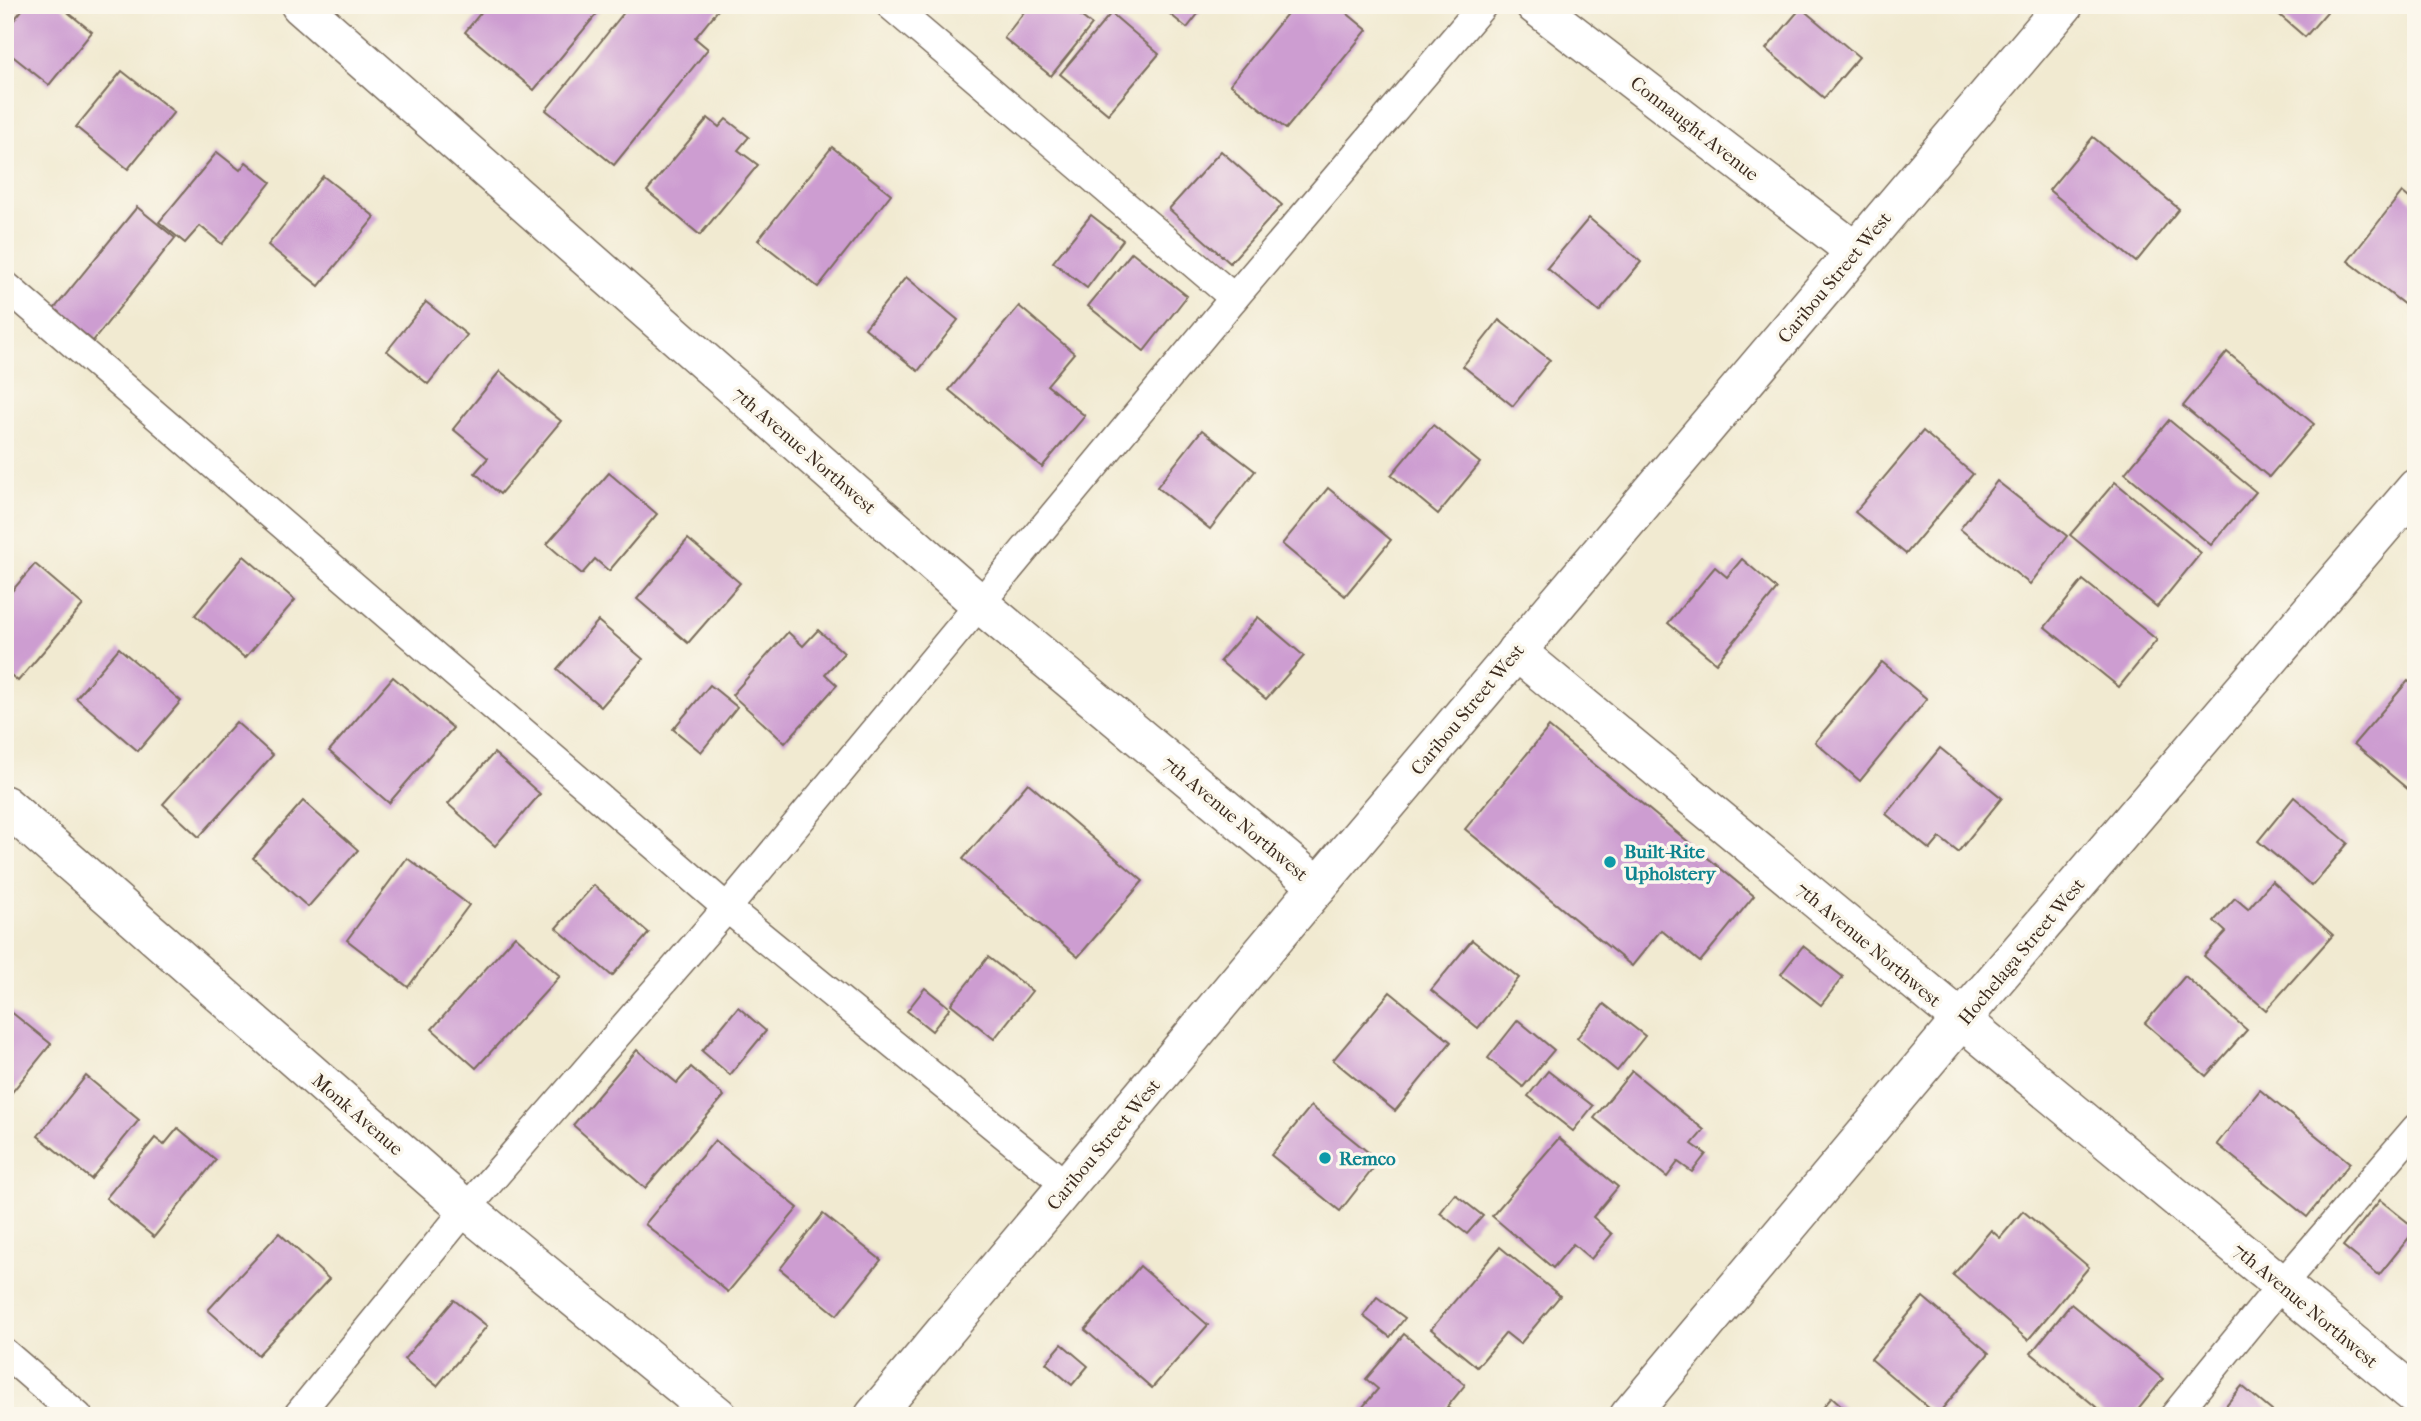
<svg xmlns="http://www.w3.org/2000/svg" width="2421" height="1421" font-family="'IM FELL French Canon',serif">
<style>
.building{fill:#cd9dd1}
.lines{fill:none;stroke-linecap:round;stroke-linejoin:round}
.lane-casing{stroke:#7b6d5d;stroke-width:31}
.street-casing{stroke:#7b6d5d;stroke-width:41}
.secondary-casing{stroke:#7b6d5d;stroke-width:41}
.lane{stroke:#fff;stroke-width:28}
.street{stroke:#fff;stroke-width:38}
.secondary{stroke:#fff;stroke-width:38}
.culture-dot{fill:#0f9aa8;stroke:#fbf7ec;stroke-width:2.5}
.labels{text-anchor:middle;stroke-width:7;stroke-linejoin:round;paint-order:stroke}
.street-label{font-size:19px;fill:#3b2a1e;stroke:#fbf7ec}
.culture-label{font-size:19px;font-weight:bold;fill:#0d838f;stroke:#fbf7ec;text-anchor:start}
</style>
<rect width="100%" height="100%" fill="#fbf7ec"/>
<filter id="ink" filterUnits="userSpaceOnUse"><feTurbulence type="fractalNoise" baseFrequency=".0143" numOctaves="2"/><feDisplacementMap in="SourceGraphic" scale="14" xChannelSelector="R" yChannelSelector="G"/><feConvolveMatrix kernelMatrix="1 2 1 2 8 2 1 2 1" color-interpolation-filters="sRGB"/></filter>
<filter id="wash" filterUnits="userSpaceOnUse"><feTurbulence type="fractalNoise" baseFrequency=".00686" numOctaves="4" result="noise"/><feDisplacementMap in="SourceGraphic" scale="28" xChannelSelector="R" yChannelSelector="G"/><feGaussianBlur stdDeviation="1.57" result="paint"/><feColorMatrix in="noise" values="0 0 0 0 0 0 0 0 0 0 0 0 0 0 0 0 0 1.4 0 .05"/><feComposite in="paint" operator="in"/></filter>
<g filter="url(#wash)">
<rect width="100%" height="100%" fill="#f1ead1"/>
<g id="blocks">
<g class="building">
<path d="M26,5h33l33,27 -43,53 -39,-31 -5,5v-28z"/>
<path d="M487,5h117l-70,85 -69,-58z"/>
<path d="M630,5h92l-27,33 13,11 -94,116 -68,-55z"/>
<path d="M1016,5h51l25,20 -41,51 -47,-38 20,-26z"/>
<path d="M1159,5h46l-18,23z"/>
<path d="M1294,5h43l30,25 -81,99 -56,-45z"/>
<path d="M2268,5h65l-28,32z"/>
<path d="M1801,8l58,49 -35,41 -58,-49z"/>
<path d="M1111,13l48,41 -51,60 -48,-40z"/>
<path d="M122,71l52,41 -46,57 -52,-42z"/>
<path d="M708,118l11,9 7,-8 23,18 -11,13 20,15 -58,70 -53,-44z"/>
<path d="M2093,137l86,72 -43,53 -87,-72z"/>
<path d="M832,147l59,47 -73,93 -60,-47z"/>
<path d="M1221,151l61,54 -52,58 -61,-54z"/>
<path d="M217,152l23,18 6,-8 25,20 -49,62 -22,-18 -15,17 -26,-21z"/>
<path d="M323,176l52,41 -56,69 -51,-41z"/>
<path d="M2402,192l14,12v88l-11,13 -57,-44z"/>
<path d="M137,207l38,31 -82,103 -39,-32z"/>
<path d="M1091,215l32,25 -36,48 -34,-26z"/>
<path d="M1589,218l52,44 -42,50 -52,-44z"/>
<path d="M1132,252l55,44 -43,55 -56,-45z"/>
<path d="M906,277l52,43 -40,51 -53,-43z"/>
<path d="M426,302l41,33 -39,49 -41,-33z"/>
<path d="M1019,306l55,47 -27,32 38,31 -43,51 -93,-77z"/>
<path d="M1499,320l51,40 -37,46 -50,-40z"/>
<path d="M2227,352l87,72 -45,53 -86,-71z"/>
<path d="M500,371l61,50 -61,73 -25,-21 13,-15 -35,-29z"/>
<path d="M2169,420l87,72 -45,53 -86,-72z"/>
<path d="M1433,425l47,38 -42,51 -47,-39z"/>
<path d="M1202,430l53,41 -45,58 -53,-42z"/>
<path d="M1923,431l50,43 -67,80 -51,-42z"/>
<path d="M609,473l48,41 -48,57 -14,-12 -13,15 -35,-30z"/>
<path d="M1997,481l70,55 -37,48 -70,-55z"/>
<path d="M2115,482l86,71 -44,54 -87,-72z"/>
<path d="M1328,488l63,52 -46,56 -63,-52z"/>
<path d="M688,539l52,44 -52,60 -51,-44z"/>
<path d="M244,556l51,44 -50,58 -50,-43z"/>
<path d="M1742,559l35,30 -61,74 -48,-40 47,-56 12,10z"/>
<path d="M35,564l48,41 -65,76 -13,-11v-71z"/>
<path d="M2083,580l74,60 -38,47 -74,-60z"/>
<path d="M1258,617l46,39 -38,43 -46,-38z"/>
<path d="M598,621l45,38 -42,48 -44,-38z"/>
<path d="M818,630l26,23 -19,21 12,11 -52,58 -53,-48 56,-63 15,14z"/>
<path d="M119,648l62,53 -43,50 -62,-53z"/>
<path d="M1882,662l45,37 -67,82 -45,-39z"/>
<path d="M393,677l60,51 -64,75 -60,-52z"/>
<path d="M2408,681l8,7v108l-62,-52z"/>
<path d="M710,685l27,22 -36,45 -28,-23z"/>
<path d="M236,722l37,33 -74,82 -36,-33z"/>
<path d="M1549,727l205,169 -54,66 -39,-32 -29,36 -167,-137z"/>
<path d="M1940,748l62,50 -44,54 -18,-14 -10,12 -44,-36z"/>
<path d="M494,753l46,41 -45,52 -47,-42z"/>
<path d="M1028,783l115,98 -65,76 -115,-98z"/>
<path d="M2294,797l54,46 -36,43 -54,-45z"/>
<path d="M303,801l55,49 -50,57 -55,-49z"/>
<path d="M407,858l62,47 -61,82 -61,-47z"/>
<path d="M2272,881l61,54 -67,75 -62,-54 22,-24 -12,-11 21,-23 13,11z"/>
<path d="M594,885l55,48 -37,43 -56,-48z"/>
<path d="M515,936l45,40 -84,92 -44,-39z"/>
<path d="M1472,940l47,38 -41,50 -47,-38z"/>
<path d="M1803,946l40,31 -22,28 -40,-31z"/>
<path d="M988,957l44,34 -38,48 -43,-35z"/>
<path d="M2185,976l62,54 -41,46 -61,-53z"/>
<path d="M925,988l25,20 -18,23 -25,-20z"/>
<path d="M1390,992l61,50 -56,69 -62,-51z"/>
<path d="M1604,1004l41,32 -28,35 -40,-33z"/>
<path d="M5,1007l46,37 -46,57z"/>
<path d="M738,1007l28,24 -36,44 -28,-24z"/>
<path d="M1518,1020l36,30 -31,37 -35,-29z"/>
<path d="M637,1050l40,33 14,-16 33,29 -79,92 -72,-63z"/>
<path d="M1548,1071l45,35 -20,25 -45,-35z"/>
<path d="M1632,1071l72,59 -12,14 14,10 -14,18 -14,-10 -11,15 -73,-59z"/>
<path d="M86,1076l53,44 -48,59 -53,-43z"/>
<path d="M2260,1090l90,73 -43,54 -90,-73z"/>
<path d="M1311,1106l68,55 -39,50 -69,-56z"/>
<path d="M178,1128l38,32 -62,77 -48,-39 49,-60 9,7z"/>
<path d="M1559,1138l59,49 -25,30 19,17 -21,25 -18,-15 -20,24 -61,-52z"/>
<path d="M715,1140l83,68 -70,84 -83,-68z"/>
<path d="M1455,1194l28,22 -16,18 -27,-21z"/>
<path d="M2380,1200l36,29 -37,46 -36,-29z"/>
<path d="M2023,1211l66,56 -61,73 -75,-65 38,-45 9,8z"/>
<path d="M823,1214l58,46 -44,55 -57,-46z"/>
<path d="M279,1233l50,46 -71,76 -50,-45z"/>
<path d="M1500,1247l60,49 -40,48 -14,-11 -29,34 -46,-38z"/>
<path d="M1140,1266l68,59 -56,63 -67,-58z"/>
<path d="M1377,1297l28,21 -15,19 -27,-21z"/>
<path d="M1923,1297l66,56 -52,62 -66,-56z"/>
<path d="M454,1300l33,26 -50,60 -33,-27z"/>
<path d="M2071,1304l92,75 -30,37h-26l-76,-63z"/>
<path d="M1404,1334l61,51 -18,22 7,5 -3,4h-81l-9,-7 17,-20 -12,-10z"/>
<path d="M1062,1344l26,22 -16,19 -26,-22z"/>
<path d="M2242,1386l36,30h-61z"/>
<path d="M1832,1397l21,19h-37z"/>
</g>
</g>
</g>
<g filter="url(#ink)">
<use href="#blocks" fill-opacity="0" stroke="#7b6d5d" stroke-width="2"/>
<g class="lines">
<g class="lane-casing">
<g id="lane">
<path d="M890,5l344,293"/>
<path d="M5,285l722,623 340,278"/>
<path d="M5,1353l73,63"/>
<path d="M297,1416l169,-207 261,-301 507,-610 249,-293"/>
<path d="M2174,1416l108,-132 134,-156"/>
</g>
</g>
<g class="street-casing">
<g id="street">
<path d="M300,5l680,599 338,282"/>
<path d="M1535,5l320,246"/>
<path d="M1516,651l900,745"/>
<path d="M5,805l461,404 252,207"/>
<path d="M1629,1416l332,-396 455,-532"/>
</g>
</g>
<g class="secondary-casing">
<path id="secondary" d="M874,1416l444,-530 746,-881"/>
</g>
<use href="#lane" class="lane"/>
<use href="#street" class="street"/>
<use href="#secondary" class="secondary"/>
</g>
</g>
<g class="culture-dot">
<circle cx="1610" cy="862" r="7"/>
<circle cx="1325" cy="1158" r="7"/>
</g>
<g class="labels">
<g class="street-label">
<text transform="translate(1695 128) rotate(38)" y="7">Connaught Avenue</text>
<text transform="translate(1834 277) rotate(-50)" y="7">Caribou Street West</text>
<text transform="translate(805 450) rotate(41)" y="7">7th Avenue Northwest</text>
<text transform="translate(1467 709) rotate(-50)" y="7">Caribou Street West</text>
<text transform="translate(1236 818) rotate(40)" y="7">7th Avenue Northwest</text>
<text transform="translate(1869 944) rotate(40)" y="7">7th Avenue Northwest</text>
<text transform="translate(2021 951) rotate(-50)" y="7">Hochelaga Street West</text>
<text transform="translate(358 1114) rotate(41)" y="7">Monk Avenue</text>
<text transform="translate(1103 1144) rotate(-50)" y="7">Caribou Street West</text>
<text transform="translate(2306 1305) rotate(40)" y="7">7th Avenue Northwest</text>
</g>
<g class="culture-label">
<text x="1624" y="858">Built-Rite<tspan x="1624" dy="22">Upholstery</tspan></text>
<text x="1339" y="1165">Remco</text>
</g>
</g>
<rect width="2421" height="1421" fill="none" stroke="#fbf7ec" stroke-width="28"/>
</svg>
